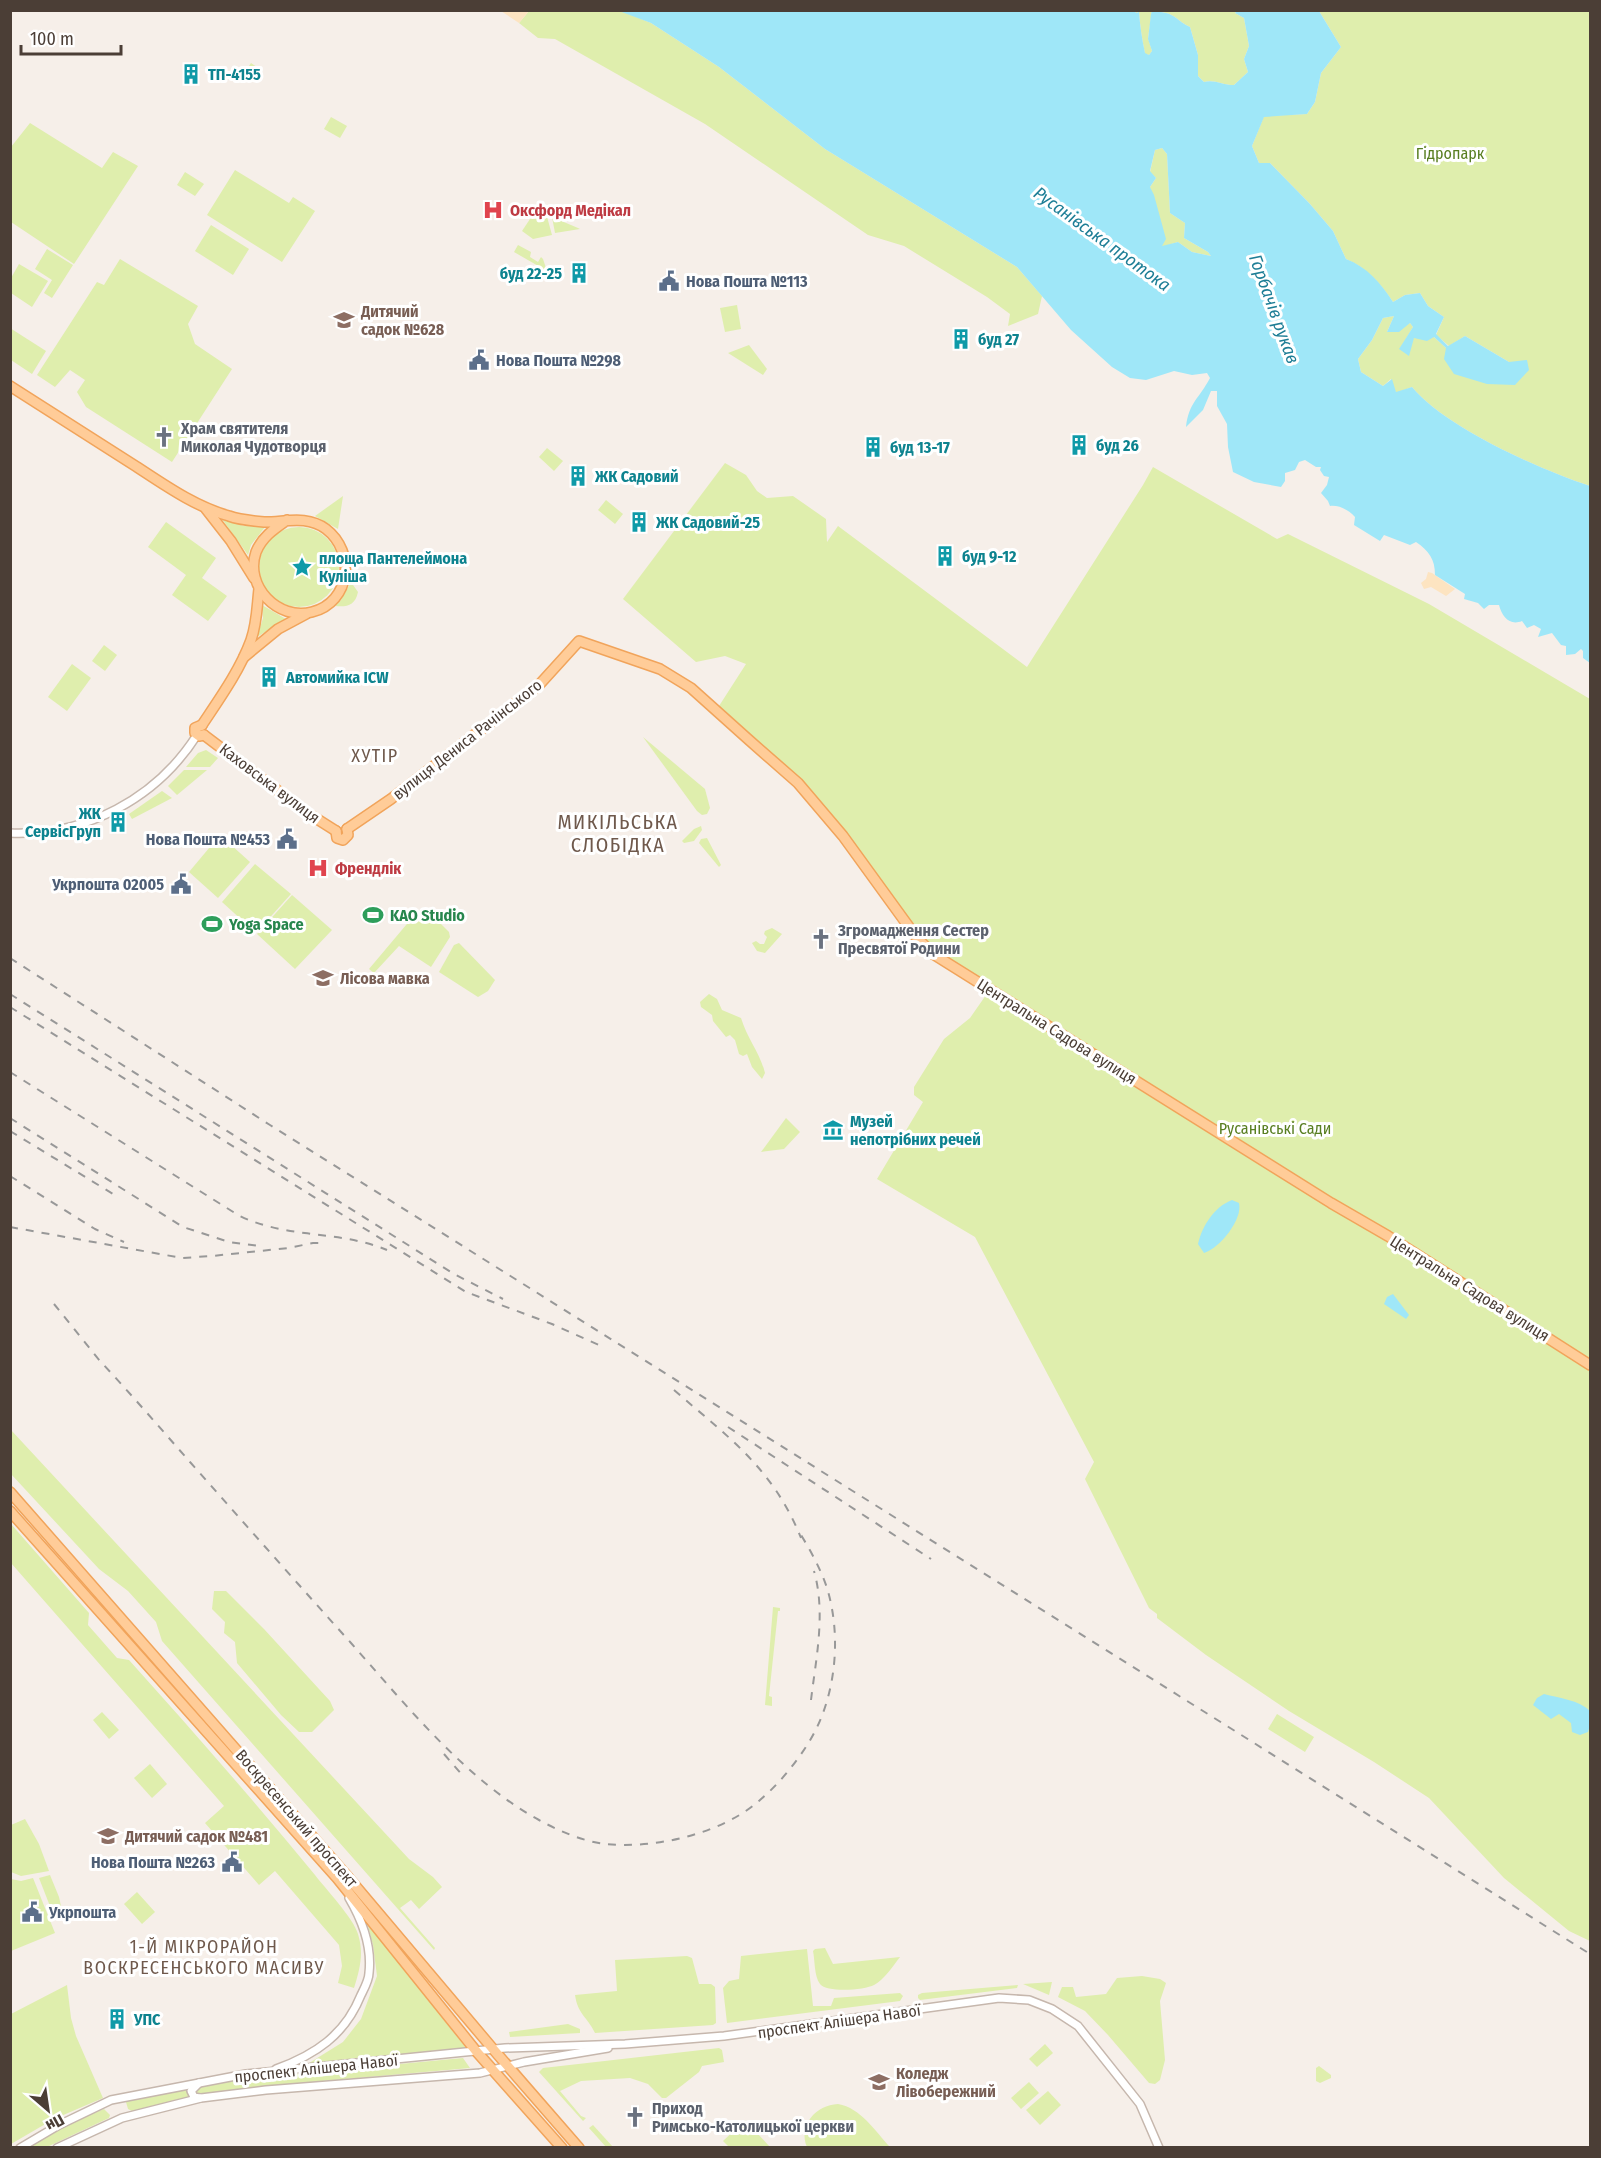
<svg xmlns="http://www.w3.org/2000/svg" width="1601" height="2158" font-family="'Fira Sans Condensed',sans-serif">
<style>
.green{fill:#dfeead}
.sand{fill:#fde4c1}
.water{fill:#9fe7f8;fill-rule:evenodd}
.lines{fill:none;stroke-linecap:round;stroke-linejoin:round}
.minor-casing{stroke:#c6b7ad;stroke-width:10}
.major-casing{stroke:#f1a45b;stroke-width:12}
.minor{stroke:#fff;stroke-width:7}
.major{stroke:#ffcc98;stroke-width:9}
.rail{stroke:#989898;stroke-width:2;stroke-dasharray:8 8;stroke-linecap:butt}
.labels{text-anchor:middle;stroke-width:6;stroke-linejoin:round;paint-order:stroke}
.culture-label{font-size:16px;font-weight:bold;fill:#0d838f;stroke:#fff;text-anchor:start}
.park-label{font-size:16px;fill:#587e21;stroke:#fff}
.health-label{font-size:16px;font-weight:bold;fill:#be3a42;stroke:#fff;text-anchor:start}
.service-label{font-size:16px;font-weight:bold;fill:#4e5e75;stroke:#fff;text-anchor:start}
.education-label{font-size:16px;font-weight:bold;fill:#785e54;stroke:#fff;text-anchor:start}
.worship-label{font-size:16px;font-weight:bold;fill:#5b616d;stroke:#fff;text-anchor:start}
.street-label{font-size:16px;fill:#4b3e36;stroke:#fff}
.leisure-label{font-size:16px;font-weight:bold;fill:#27864d;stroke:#fff;text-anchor:start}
.water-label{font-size:18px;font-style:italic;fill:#1e7e96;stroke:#fff}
.neighbourhood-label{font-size:18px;letter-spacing:1.5px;fill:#6f594c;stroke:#fff}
.quarter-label{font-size:20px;letter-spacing:1.5px;fill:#6f594c;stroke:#fff}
</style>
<rect width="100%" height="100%" fill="#f6efe9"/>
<g class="green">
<path d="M619,10l32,13 68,44 106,82 192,118 25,29 -4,18 -30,12 2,-12 -23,-17 -83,-51 -36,-11 -163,-111 -150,-85 -17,-1 -19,-15 10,-12z"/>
<path d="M1135,11h17l-4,27 4,13 -3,4 -4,-1c-3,-15 -5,-28 -6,-42l-3,1z"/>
<path d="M1161,11h76l-2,2 9,5 5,28 -5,13 4,13 -14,13c-11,0 -20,-6 -30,-3l-6,-6v-21l-8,-28c-13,-6 -14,-13 -29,-15z"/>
<path d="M1319,11h271v475c-51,-17 -144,-58 -178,-99l-16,6 -5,-14 -8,7 -22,-14 -3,-13 14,-19 11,-22 11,-2 -7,16 23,-9 3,4 -13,22 14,-11 20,-1 12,11 63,14 -44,-26 -16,10 -13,-11 8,-18 -16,-11 -8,-13 -15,2 -12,7c-12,-18 -27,-35 -47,-43l-13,-28 -23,-27 -40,-41h-11l-7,-17 12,-30 43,-2 8,-12 6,-29 20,-26z"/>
<path d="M251,63l10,7 -8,12 -10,-7z"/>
<path d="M331,117l16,9 -7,12 -16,-9z"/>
<path d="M30,123l72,45 11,-16 25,14 -64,98 -63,-42v-75z"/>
<path d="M1162,148l5,6 3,59 15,10 -1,15 24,14 3,4 -19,-4 -14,-10 -16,5 -12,-60 6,-9 -6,-6 5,-22z"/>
<path d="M235,170l54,33 4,-6 22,14 -33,51 -75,-47z"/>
<path d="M185,172l19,12 -9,12 -18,-11z"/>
<path d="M536,210l10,3 6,22 -19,4 -11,-8z"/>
<path d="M552,217l26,11 2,1 -25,4z"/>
<path d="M211,225l38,24 -16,26 -38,-24z"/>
<path d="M518,245l13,7 -1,5 8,5 3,-5 2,2 4,12 -33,-19z"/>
<path d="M47,249l26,16 -21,33 -8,-5 8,-13 -17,-11z"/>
<path d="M120,259l78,47 -10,18 7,20 37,25 -60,93 -86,-55 -9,-15 8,-12 -15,-10 -15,17 -18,-12 60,-93 7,3z"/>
<path d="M19,264l29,17 -16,26 -21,-14v-15z"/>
<path d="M737,305l4,24 -16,3 -5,-24z"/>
<path d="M10,328l36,23 -14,23 -21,-14z"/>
<path d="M749,345l18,24 -4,6 -35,-22z"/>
<path d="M547,448l16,13 -9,10 -15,-14z"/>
<path d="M725,463l21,12 11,16 10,7 26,-2 33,23 1,23 11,-16 189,141 116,-182 10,-18 124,72 11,-5 141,70 161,95v1242l-21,-10 -65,-53 -75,-80 -55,-36 -85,-51 -83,-56 -49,-37v-4l-8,-6 -64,-129 9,-17 -119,-225 -98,-58 46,-77 -9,-7v-8l30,-48 26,-21 23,-33 -64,-39 -129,-166 -81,-74 27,-42 -21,-8 -29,6 -73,-63z"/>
<path d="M343,496l-5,33 -23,-13z"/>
<path d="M606,500l17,14 -8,10 -17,-14z"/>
<path d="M222,519l22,7 21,1 -14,18 -3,10z"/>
<path d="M166,522l50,36 -14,20 25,18 -19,25 -36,-26 14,-20 -38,-28z"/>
<circle cx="299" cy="567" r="40"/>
<path d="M351,582l7,10c-3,14 -11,15 -23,14l6,-6z"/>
<path d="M262,605l24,14 -29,18 6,-19z"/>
<path d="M104,645l13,10 -12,16 -13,-10z"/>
<path d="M72,664l19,14 -24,33 -19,-14z"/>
<path d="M643,737l62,52 5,19 -3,6 -5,1 -5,-4z"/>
<path d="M206,750l12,8 -8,9h-24l12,-14z"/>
<path d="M184,770h23l-30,25 -9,-9z"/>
<path d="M162,791l10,7 -40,21 -3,-5z"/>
<path d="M701,826l1,4 -8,11 -10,2 -2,-2 12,-12z"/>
<path d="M220,835l30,27 -32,36 -29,-26z"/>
<path d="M707,838l14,27 -2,2 -20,-24 2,-4z"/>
<path d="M255,864l36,30 -35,39 -34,-31z"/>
<path d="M292,895l40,35 -37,39 -38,-35z"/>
<path d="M417,912l5,4h11l16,16 1,5 -19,30 -32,-21 -25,27 -5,-4z"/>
<path d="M772,928l10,6 -17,19 -8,-2 -5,-8 4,-2 4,3h4l3,-7 -3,-3 1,-3z"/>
<path d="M459,943l36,37 -7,11 -10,6 -39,-25 15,-27z"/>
<path d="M709,994l8,5 5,11 19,8c6,20 19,35 24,55l-3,6 -10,-12 -5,-13 -4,2 -4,-2 -4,-14 -5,-5 -4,2 -13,-16 -1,-6 -11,-8 -1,-5z"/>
<path d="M786,1118l14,14 -16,17 -23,3z"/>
<path d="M11,1430l398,429 24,18 9,10 -23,22 -8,-9 -11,8 35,40 -1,2 -272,-309 -6,-19 -28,-31 -29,-22 -88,-95z"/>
<path d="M11,1524l78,89 -1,12 29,33 12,2c63,70 126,142 186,215 10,13 39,44 43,59 6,19 2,35 -4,54l-16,-5 4,-17 -3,-21 -64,-74 -16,14 -54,-62 19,-17 -213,-243z"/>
<path d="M214,1591h12l38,38 66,72 4,9 -22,22h-13l-18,-17 -44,-52 -2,-21 -11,-9 1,-11 -13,-13z"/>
<path d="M773,1607l7,1v3h-2l-9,85 3,1v9l-7,-1z"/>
<path d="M102,1712l17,18 -10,9 -16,-19z"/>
<path d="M1277,1714l37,23 -9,15 -37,-23z"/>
<path d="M150,1764l17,20 -15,14 -18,-20z"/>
<path d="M25,1819l14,25 10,27 -28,5 -10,-4v-47z"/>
<path d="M50,1875l9,22 4,18 -8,4 -16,-41z"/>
<path d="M33,1878l22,55 -44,18v-72l10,2z"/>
<path d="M137,1892l18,20 -13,12 -18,-20z"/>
<path d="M367,1922l99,126 -160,17 37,-23 18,-23 16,-43 -4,-31z"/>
<path d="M825,1948l8,16 67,-7c-7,9 -16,23 -26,28 -9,5 -47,8 -54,-1 -6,-8 -5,-24 -7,-33l2,-2z"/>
<path d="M807,1949l6,57h18l3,-8 66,-5 3,3 -3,5 -173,22 -4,-35 6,-7 10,-2 2,-23z"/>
<path d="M687,1956l5,2 7,26h12l4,3 1,36 -3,2 -118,8c-8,-17 -17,-18 -20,-38l42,-4 -2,-31z"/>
<path d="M1142,1976l18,3 6,4 -6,18 5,59 -5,20 -5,4 -6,-1 -41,-48 -23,-24 -27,-14 4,-10h11l3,10 30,-3 11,-16z"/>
<path d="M1052,1982l-3,13 -26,-11z"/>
<path d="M67,1985l4,33 5,18 27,62 -49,21 -43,25v-130z"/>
<path d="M1018,1985l-1,3 -97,12 -2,-2v-3l4,-2z"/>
<path d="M568,2024l12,5v4l-70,4 -1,-5z"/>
<path d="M1045,2044l8,9 -16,14 -8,-8z"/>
<path d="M719,2048l3,2 2,12 -22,4 -3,6 -33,26h-4l-14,-14 -18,-6 -49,3 -21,10 21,25 5,2 -3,3 -44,-49 4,-4z"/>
<path d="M463,2058l7,10 -203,18 -68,8 -67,17 -4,-2 -2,-7 4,-3 79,-17z"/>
<path d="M1319,2066l12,9v3l-11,5 -4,-2v-13z"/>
<path d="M1029,2082l10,11 -18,16 -10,-11z"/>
<path d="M1048,2091l13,14 -21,20 -14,-15z"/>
<path d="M838,2104c23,4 37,27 52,43h-83c-9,-22 9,-42 31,-43z"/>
<path d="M104,2109l6,6 -1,3 -62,29 -20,1 43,-25z"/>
<path d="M745,2120l25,27h-41l-6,-6z"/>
<path d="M593,2125l20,22h-7l-17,-19z"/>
</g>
<g class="sand">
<path d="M501,11h28l-10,12z"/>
<path d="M1428,572l4,1 23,16 -9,7 -15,-9 -7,2 -3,-6 5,-4z"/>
</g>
<g class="water">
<path d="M619,11h516l1,2 3,-1c1,14 3,27 6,41l4,2 3,-4 -4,-12 3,-25 1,-3h9v1c15,2 16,9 29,15l8,28v21l6,6c10,-3 19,3 30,3l14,-13 -4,-13 5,-13 -5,-28 -9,-5 2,-2h82l22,36 -20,26 -6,29 -8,12 -43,3 -12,29 7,17h11l40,41 23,27 13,28c21,8 35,24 47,43l12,-7 15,-2 8,13 16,11 -8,17 12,12 17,-10 44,26 18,-2 2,10 -14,15 -28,-1 -33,-10 -10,-15 2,-11 -12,-11 -7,4 -13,-3 -5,18 -10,-7 14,-22 -3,-4 -11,9h-12l7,-16 -11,2 -11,22 -14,19 3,13 22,14 9,-7 4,13 16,-5c34,41 127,82 178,99v177l-7,-5v-7l-2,-2 -6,5 -9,1v-9l-5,-1 -9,-12 -14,4 3,-8 -7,-4 -7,3 -5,-7c-12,5 -20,-4 -23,-16h-10l-5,4 -6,-6 -14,-4 1,-5 -30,-19c0,-16 -6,-24 -19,-33l-6,3 -26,-10 -4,6 -26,-16 1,-8c-6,-7 -16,-12 -25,-11l-2,-5 -7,-8 6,-8 2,-8 -5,-1 -4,-6 1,-3h-5l-11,-7 -6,2 -4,8 -10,3v8l-4,6 -27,-5 -21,-10 -5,-25 -1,-23 -10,-18v-15h-6l-8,19 -17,17c3,-25 13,-28 24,-49l-3,-5 -15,2 -18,-4 -28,9 -16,-2 -18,-11 -41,-37 -54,-63 -192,-118 -106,-82 -68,-44zM1162,148l5,6 3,59 15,10 -1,15 24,14 3,4 -19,-4 -14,-10 -16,4 4,-7 -12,-44 -4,-8 6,-9 -6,-7 5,-21z"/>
<path d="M1232,1200l7,3c4,16 -19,45 -35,50l-6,-9c4,-18 16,-37 34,-44z"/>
<path d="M1393,1294l16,21 -3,4 -22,-15 3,-7z"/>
<path d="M1544,1694c15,4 35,6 46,17v14l-2,7 -8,3 -8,-3 -1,-9 -12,-9 -8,5 -18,-14 4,-7z"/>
</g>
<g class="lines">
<g class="minor-casing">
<g id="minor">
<path d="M10,833c76,3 146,-34 187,-98"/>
<path d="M276,2069c39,-14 69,-34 85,-74 3,-6 8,-15 8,-22 3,-26 -7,-53 -20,-75"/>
<path d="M199,2083l-8,8 3,6 6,1"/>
<path d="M20,2148l39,-23 52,-25 135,-26 259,-26 120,-4 99,-8 275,-38 30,2 23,9 26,17 62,78 19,44"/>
<path d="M57,2148l65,-30 79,-20 65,-8 214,-17 44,-11 84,-14"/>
</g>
</g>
<g class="major-casing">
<g id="major">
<path d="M10,386c43,27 85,54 127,81 29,19 59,40 92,49 11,4 24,5 36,6 21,0 42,-7 61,7 30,23 25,73 -14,83 -34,9 -68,-26 -56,-60 6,-15 18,-23 31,-32"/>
<path d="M206,509l25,32 23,37"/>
<path d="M244,657l34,-28 28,-15"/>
<path d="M202,725c18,-27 38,-55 49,-85 6,-17 6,-34 8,-51"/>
<path d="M202,725l-7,3v5l4,3 5,-1"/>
<path d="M204,735l102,77 30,19"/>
<path d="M347,829l44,-30 148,-114 40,-44 81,28 31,19 58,52 49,43 45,53 74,102 16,16 398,249 57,33 202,129"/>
<path d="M336,831l1,7 6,2 5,-5 -1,-6"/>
<path d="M10,1492l337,384 146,173 86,99"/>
<path d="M10,1511l327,367 139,173 86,97"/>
</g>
</g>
<use href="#minor" class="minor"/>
<use href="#major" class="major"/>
<g class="rail">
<path d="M10,958l260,167 1320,829"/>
<path d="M10,994l444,280 49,25"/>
<path d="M10,1007l456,285 86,32 49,22"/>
<path d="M10,1072l228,143c47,24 102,15 149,35"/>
<path d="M10,1118l173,109 46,15 30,4"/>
<path d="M10,1131l108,66"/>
<path d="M10,1176l85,53 29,13"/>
<path d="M10,1227l172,31 30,-2 76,-8 25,-5h12"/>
<path d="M54,1304l46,57c31,33 61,68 90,101 54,61 107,121 161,181 55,62 115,137 188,177 20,11 43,21 66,24 50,5 117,-10 155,-44 19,-16 36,-37 49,-58 27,-44 33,-105 18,-154 -7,-21 -18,-40 -29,-58"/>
<path d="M674,1390c54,47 99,78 127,148"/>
<path d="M728,1427l203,132"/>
<path d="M811,1700c5,-42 15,-87 3,-129"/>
<path d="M444,1754l20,23"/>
</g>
</g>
<defs>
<g id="building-bare" transform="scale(1.62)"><path d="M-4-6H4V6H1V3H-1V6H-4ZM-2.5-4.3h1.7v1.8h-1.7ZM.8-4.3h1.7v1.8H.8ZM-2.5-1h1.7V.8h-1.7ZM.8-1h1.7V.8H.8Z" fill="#0f9aa8" stroke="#fff" stroke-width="2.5" paint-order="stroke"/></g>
<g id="hospital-bare" transform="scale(1.62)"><path d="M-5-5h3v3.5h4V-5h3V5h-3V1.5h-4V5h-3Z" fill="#e0444e" stroke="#fff" stroke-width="2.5" paint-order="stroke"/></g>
<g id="civic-bare" transform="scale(1.62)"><path d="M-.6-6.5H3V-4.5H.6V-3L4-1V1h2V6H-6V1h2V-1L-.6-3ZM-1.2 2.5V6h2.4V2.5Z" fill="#5c6f8a" stroke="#fff" stroke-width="2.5" paint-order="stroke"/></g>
<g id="school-bare" transform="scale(1.62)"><path d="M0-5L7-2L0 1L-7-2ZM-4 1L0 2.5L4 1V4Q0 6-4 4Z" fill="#8d6e63" stroke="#fff" stroke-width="2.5" paint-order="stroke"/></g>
<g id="church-bare" transform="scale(1.62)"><path d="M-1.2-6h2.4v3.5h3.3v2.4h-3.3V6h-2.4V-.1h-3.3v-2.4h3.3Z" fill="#6b7280" stroke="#fff" stroke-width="2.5" paint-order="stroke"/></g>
<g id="sight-bare" transform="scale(1.62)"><path d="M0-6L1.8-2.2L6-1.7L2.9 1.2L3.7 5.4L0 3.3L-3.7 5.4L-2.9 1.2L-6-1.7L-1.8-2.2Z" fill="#0f9aa8" stroke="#fff" stroke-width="2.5" paint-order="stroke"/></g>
<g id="stadium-bare" transform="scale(1.62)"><path d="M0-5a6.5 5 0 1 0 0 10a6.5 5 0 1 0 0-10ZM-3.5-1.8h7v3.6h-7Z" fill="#2e9e5b" stroke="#fff" stroke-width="2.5" paint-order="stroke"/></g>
<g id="museum-bare" transform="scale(1.62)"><path d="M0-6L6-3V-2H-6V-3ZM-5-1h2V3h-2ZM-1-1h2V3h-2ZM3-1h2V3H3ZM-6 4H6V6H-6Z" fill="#0f9aa8" stroke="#fff" stroke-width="2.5" paint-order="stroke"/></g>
<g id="university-bare" transform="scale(1.62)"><path d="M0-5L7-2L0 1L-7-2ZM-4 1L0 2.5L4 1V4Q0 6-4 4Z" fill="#8d6e63" stroke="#fff" stroke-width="2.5" paint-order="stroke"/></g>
</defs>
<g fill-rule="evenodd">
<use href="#building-bare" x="191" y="74"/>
<use href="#hospital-bare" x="493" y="210"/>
<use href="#building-bare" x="579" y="273"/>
<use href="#civic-bare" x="669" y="281"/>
<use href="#school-bare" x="344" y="320"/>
<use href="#building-bare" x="961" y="339"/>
<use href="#civic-bare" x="479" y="360"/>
<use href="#church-bare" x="164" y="437"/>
<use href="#building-bare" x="1079" y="445"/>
<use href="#building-bare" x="873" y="447"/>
<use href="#building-bare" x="578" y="476"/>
<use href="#building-bare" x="639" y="522"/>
<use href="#building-bare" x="945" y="556"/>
<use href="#sight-bare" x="302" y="567"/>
<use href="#building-bare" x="269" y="677"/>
<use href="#building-bare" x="118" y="822"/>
<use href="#civic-bare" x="287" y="839"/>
<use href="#hospital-bare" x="318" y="868"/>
<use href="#civic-bare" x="181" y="884"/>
<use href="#stadium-bare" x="373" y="915"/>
<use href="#stadium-bare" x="212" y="924"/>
<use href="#church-bare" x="821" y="939"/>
<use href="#school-bare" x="323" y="978"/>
<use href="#museum-bare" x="833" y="1130"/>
<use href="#school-bare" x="108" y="1836"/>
<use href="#civic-bare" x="232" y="1862"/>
<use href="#civic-bare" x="32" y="1912"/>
<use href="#building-bare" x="117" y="2019"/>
<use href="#university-bare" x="879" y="2082"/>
<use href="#church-bare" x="635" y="2117"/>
</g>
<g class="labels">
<g class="culture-label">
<text x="208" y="80">ТП-4155</text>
<text x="562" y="279" text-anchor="end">буд 22-25</text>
<text x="978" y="345">буд 27</text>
<text x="1096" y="451">буд 26</text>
<text x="890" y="453">буд 13-17</text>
<text x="595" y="482">ЖК Садовий</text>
<text x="656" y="528">ЖК Садовий-25</text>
<text x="962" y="562">буд 9-12</text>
<text x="319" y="564">площа Пантелеймона<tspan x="319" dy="18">Куліша</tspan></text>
<text x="286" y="683">Автомийка ICW</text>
<text x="101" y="819" text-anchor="end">ЖК<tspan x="101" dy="18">СервісГруп</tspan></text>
<text x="850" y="1127">Музей<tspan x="850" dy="18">непотрібних речей</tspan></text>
<text x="134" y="2025">УПС</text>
</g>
<g class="park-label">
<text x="1450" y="159">Гідропарк</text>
<text x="1275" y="1134">Русанівські Сади</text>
</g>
<g class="health-label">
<text x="510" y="216">Оксфорд Медікал</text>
<text x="335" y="874">Френдлік</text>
</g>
<g class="service-label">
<text x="686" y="287">Нова Пошта №113</text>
<text x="496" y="366">Нова Пошта №298</text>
<text x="270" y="845" text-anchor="end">Нова Пошта №453</text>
<text x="164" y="890" text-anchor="end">Укрпошта 02005</text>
<text x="215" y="1868" text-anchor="end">Нова Пошта №263</text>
<text x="49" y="1918">Укрпошта</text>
</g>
<g class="education-label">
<text x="361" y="317">Дитячий<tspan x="361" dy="18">садок №628</tspan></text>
<text x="340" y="984">Лісова мавка</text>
<text x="125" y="1842">Дитячий садок №481</text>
<text x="896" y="2079">Коледж<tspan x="896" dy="18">Лівобережний</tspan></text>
</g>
<g class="worship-label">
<text x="181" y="434">Храм святителя<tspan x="181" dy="18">Миколая Чудотворця</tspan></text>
<text x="838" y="936">Згромадження Сестер<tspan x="838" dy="18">Пресвятої Родини</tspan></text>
<text x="652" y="2114">Приход<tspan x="652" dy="18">Римсько-Католицької церкви</tspan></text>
</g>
<g class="street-label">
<text transform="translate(467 739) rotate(-38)" y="6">вулиця Дениса Рачінського</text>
<text transform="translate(270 783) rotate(37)" y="6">Каховська вулиця</text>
<text transform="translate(1057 1031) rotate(32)" y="6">Центральна Садова вулиця</text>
<text transform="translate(1470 1288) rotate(32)" y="6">Центральна Садова вулиця</text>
<text transform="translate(297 1818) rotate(49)" y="6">Воскресенський проспект</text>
<text transform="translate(839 2021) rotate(-8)" y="6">проспект Алішера Навої</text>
<text transform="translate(316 2068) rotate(-6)" y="6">проспект Алішера Навої</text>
</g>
<g class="leisure-label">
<text x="390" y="921">KAO Studio</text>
<text x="229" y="930">Yoga Space</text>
</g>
<g class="water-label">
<text transform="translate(1102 239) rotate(36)" y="6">Русанівська протока</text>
<text transform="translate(1274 309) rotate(70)" y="6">Горбачів рукав</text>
</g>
<g class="neighbourhood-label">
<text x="375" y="762">ХУТІР</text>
<text x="204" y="1953">1-Й МІКРОРАЙОН<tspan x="204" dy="21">ВОСКРЕСЕНСЬКОГО МАСИВУ</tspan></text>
</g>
<g class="quarter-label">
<text x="618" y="829">МИКІЛЬСЬКА<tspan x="618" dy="23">СЛОБІДКА</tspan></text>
</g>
</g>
<rect width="1601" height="2158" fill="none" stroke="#4b3e36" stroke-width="24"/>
<g transform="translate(48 2110) rotate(151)" stroke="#ffffff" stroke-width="4.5" paint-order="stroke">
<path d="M0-4.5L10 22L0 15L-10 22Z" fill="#4b3e36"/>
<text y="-9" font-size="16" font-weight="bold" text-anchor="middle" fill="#4b3e36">Пн</text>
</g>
<path d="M21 45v9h100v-9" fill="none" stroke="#4b3e36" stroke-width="3"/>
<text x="30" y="45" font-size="18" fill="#4b3e36" stroke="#ffffff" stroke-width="4.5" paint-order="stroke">100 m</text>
</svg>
